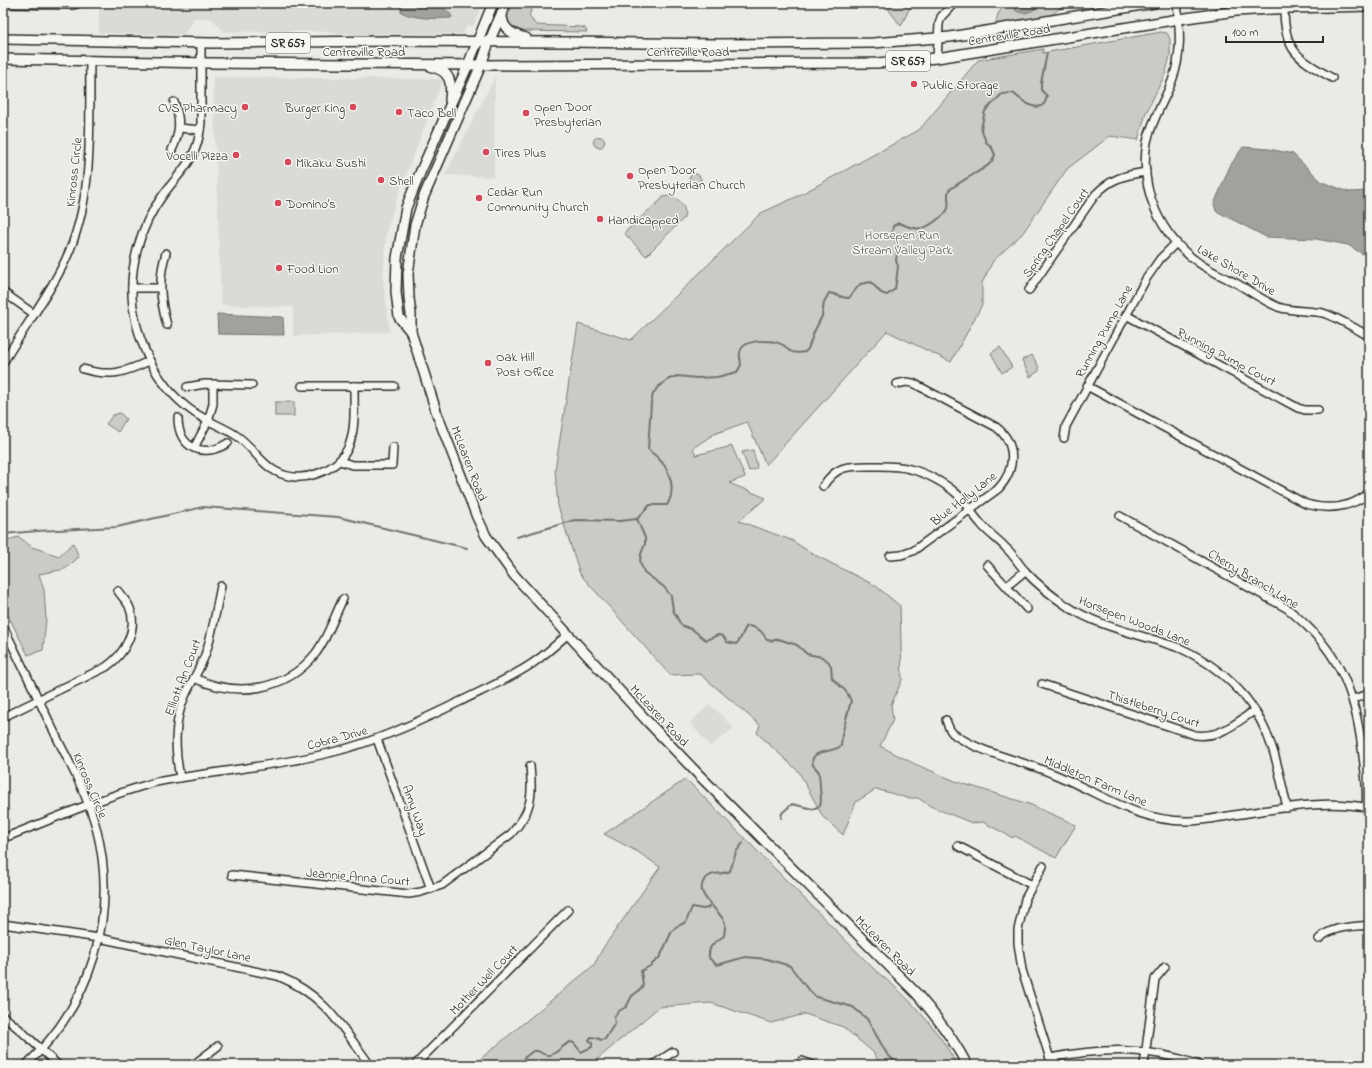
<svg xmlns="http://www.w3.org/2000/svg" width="1372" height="1068" font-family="'Indie Flower',sans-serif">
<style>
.built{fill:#dadad6}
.green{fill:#cacac7;stroke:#7a7a79}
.water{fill:#a1a19e;stroke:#727270}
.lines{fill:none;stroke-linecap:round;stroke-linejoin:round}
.stream{stroke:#727270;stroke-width:2}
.minor-casing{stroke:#2b2b2b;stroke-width:10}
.major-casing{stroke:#2b2b2b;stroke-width:12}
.minor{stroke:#f6f6f2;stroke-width:7}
.major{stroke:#f6f6f2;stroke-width:9}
.poi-dot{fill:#d1495b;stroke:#f6f6f2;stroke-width:1.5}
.labels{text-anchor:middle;stroke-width:3;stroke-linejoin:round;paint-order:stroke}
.shield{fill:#f6f6f2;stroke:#686867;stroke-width:1}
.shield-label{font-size:12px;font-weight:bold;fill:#2b2b2b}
.street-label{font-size:13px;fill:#2b2b2b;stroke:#f6f6f2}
.poi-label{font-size:13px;fill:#2b2b2b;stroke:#f6f6f2;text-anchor:start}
.park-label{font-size:13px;fill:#535352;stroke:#f6f6f2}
</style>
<rect width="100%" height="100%" fill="#eaeae6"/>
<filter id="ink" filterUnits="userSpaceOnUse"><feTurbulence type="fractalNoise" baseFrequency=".025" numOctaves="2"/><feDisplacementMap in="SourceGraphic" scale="8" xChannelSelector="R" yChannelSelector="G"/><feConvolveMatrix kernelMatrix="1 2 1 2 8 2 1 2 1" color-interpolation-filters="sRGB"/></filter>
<g filter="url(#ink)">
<g class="built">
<path d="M99,3h384l-10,23h-6l-4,8h-107l-44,-3 -88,1 -13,-14h-17l-11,17 -84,-2z"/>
<path d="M213,77l230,2 -48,124 -9,31 -3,46 7,52 -97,4v-29l-72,-2z"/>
<path d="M495,77l-1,100 -49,-2z"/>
<path d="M710,704l24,24 -24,18 -20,-23z"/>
</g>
<g class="green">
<path d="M513,3h21l-5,13 7,9 45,2 4,1 2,4 -69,-1c-16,-7 -10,-15 -5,-28z"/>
<path d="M889,3h23l-11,23 -12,-16z"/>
<path d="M1005,3h69l-2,3 -13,3 -10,8 -54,9 3,-12z"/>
<path d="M1161,32l6,1 3,6v17l-4,16 -20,41 -8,27 -28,-4 -43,33 -45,65 -29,27 -11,22v22l-31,57 -64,-31 -121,134 -19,-43 -33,12 -21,14 3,7 36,-9 13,31 -16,6 37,15 -27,23 52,19 22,14 63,32 24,20 2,74 -11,25 2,15 -13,26 35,18 40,17 74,23 47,21 -20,33 -41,-22 -2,2 -30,-16 -11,1 -40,-16 -14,-9h-11l-31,-9 -20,13 -13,33 -20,-18 -24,-45 -42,-39 3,-8 -60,-51 -30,1 -90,-101 -22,-68 -3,-36 23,-146 53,16 130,-127 35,-16 123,-67 59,-70 65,-11v4z"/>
<circle cx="599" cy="142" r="5.5"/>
<circle cx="695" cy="180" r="6"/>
<path d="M669,196c11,3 18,10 15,22l-38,38 -22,-23 27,-25 9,-7 3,-4z"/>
<path d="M1000,347l12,20 -10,6 -11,-20z"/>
<path d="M1032,355l7,12v4l-9,6 -8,-17z"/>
<rect x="275" y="402" width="19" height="14"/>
<path d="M120,413l6,6 -8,13 -12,-8 7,-9z"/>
<path d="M753,450l4,16 -1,3 -7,2 -7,-19z"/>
<path d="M19,537l13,10 27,9 14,-13 6,14 -14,12 -26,5 5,16 2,29 -3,31 -15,5 -25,-50v-64z"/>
<path d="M686,779l190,192c32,25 62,58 81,94h-76l-8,-13 -30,-25 -38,-13 -34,9 -60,-20 -52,4 -64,54 -7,4h-115l121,-100 9,-17 57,-81 -22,-15 -34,-18z"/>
</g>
<g class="water">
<path d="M401,3c16,0 43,-3 51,14l-1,1c-15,1 -36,1 -50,-6z"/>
<path d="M1017,3h24c-5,7 -17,14 -26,7z"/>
<path d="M1243,147l26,2 24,5 29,28 27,10 20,-1v67l-21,-13 -32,-6 -50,-2 -50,-26 -2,-7 16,-38z"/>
<path d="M217,314l66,3 1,18 -66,-1z"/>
</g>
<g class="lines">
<g class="stream">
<path d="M1060,8l3,-5"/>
<path d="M3,534l34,-3 80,-4 86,-20 135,10 129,31"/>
<path d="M517,537l58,-17 45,1 17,-2"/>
<path d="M781,818l1,-5 10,-9 21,5 7,-3 1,-5 -2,-29 -6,-7c-5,-16 20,-12 28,-19l1,-12 9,-33c-4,-12 -11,-14 -19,-23l-1,-12 -3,-5 -6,-4 -15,-3 -10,-9 -19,-6 -6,2 -5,-1c-5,-9 -9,-13 -20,-14 -5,6 -5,13 -11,18l-9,-2 -4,-6 -5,-1 -12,5 -13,-10 -12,-5 -8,-15 -2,-14 -7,-9 -20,-15 -4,-10 1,-8 4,-10v-6l-8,-19 13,-14h17c9,-14 4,-34 -8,-46 -3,-4 -8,-6 -11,-10l3,-46 2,-9 5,-7 9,-7 10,-4 20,2 20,-1 20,-5 4,-7c0,-4 -2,-8 -1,-12 2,-15 33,-14 43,-8 3,1 4,5 7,6 5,3 10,2 15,1l3,-3 6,-17 8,-16 2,-14 5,-9c7,1 13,5 20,5l11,-14 11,-2 10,11 6,2 8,-6 2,-14 1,-9 -2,-5 2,-16 -6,-10 1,-9 6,-3c16,7 24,9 39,-4 5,-3 8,-6 10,-11 2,-6 -2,-10 1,-18 8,-6 17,-11 25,-16 11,-7 16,-7 21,-19l-3,-7 -6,-6 -5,-13 4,-18 17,-17 11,-1c9,8 30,25 34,3l-6,-6v-7l6,-30"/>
<path d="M743,843l-7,9 -6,19c-8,4 -15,1 -21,5 -22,15 12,34 16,47 1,4 -1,9 -1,13 -10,7 -16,9 -15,22l8,7 28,-8 22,2 23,7 16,21 10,10 37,10 14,12 20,35 12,11"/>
<path d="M524,1065v-7l9,-7h5c16,11 19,-3 32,-9l4,1 7,9 11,-5v-4l-3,-3 2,-3 6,1 4,2 4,-1 10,-16 -1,-6 5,-6 7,-4 6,-11 9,-7 2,-4 -2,-14 9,-5 10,-9 11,-24 5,-6 10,-5 6,-15 11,2 5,-1 1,-2"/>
</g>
<g class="minor-casing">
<g id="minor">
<path d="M1177,3c3,27 5,52 -5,78 -8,21 -20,38 -25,61 -8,47 13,94 52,121 11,8 25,14 37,20 14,8 28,18 42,24 15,5 30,3 45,6 16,5 31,15 46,23"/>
<path d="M3,4l70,1 6,-2"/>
<path d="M1284,8c0,44 14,50 48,70"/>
<path d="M201,43v80c-3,36 -18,45 -38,72 -23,31 -35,73 -30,112 6,41 26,82 62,106 13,9 29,14 42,23 15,10 22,26 38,35 13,7 27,8 41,3 43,-14 38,-50 38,-88"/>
<path d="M937,58l2,-34 2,-7 13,-14"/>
<path d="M179,128l21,2"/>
<path d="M172,150c8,-17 9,-31 2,-48"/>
<path d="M3,170v4"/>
<path d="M166,253c-8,25 -6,47 1,72"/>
<path d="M132,288h28"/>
<path d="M1029,290l66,-95c15,-16 29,-20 51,-23"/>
<path d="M3,292l31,22"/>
<path d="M1126,315l172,93 7,2h13"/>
<path d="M3,363c20,-34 45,-66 62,-102 30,-63 24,-133 25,-201"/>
<path d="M83,369c27,8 41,4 66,-8"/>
<path d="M302,386h92"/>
<path d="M1087,386l219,118c22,6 45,4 63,-11"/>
<path d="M187,387l18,-3 47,1"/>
<path d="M178,418c0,30 25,41 50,25"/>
<path d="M1064,438l2,-12 80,-147 14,-20 16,-16"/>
<path d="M194,448l14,-27 5,-17v-20"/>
<path d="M340,461l12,4h40l1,-18"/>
<path d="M823,486c13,-20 24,-20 46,-20 14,0 28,-1 41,3 16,4 35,14 47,25 9,9 15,20 24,30 7,9 17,15 25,24 8,7 13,17 20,24 12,13 26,24 41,34 27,18 61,26 91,35 8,3 17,5 24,8 24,11 46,28 63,48 26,31 34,72 42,111"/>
<path d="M1120,516l168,93c7,6 14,12 20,18 38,37 49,78 55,129 2,17 5,34 3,51"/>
<path d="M890,556l11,-1 12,-4 85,-62c18,-19 19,-46 -2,-62l-83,-44 -7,-1 -9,2"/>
<path d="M987,565l40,44"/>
<path d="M1007,586l18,-15"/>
<path d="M3,626c19,39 38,78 57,118 14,27 28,54 36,83 23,88 -4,176 -70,238"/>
<path d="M194,678c43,20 92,13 122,-25 12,-16 18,-36 27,-54"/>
<path d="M1042,684l153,51c25,3 39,-11 59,-24"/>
<path d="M1353,699l16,-5"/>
<path d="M3,717l103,-50c19,-13 33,-38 23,-61 -3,-6 -8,-10 -11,-15"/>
<path d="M946,720c2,6 4,12 9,15 28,19 65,25 96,38 47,18 84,49 138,48 13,0 26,-3 39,-5 43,-6 98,-18 141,-8"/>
<path d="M377,739l54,150"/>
<path d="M180,778c-5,-28 -7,-55 5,-82 6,-14 15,-27 20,-41 8,-22 11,-46 16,-69"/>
<path d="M9,836c48,-19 97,-40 147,-54 57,-11 116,-15 173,-29 47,-11 89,-31 132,-52 24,-12 50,-23 72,-38 13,-9 24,-19 35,-29"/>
<path d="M958,846l74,39"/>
<path d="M1043,866l-18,33 -7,31v13l4,27 30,95"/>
<path d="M232,875l177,19 12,-2 21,-7 69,-51c21,-23 22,-38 19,-68"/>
<path d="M3,924l96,14 179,38c47,19 63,50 92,89"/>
<path d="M1319,939c13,-13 32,-12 50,-14"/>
<path d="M3,1016l16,13 39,36"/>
<path d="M1050,1058c51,-10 99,-12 149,7"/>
<path d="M802,1061l11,4"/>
<path d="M193,1065l25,-19"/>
<path d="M415,1065l153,-155"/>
<path d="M653,1065l20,-13"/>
<path d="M1144,1065l11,-86 10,-12"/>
</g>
</g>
<g class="major-casing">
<g id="major">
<path d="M506,3l-17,39 -8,23 -57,131 -9,29 -7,49 1,24 2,16v18l26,82 40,103 9,19 28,39 134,147 50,52 219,220c19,22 37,46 50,71"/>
<path d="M502,13c-1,16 11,22 24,25"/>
<path d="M3,39l208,4 179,-2 180,1 145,2 158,-1 77,-6 204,-34"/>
<path d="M3,59l207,4 271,2 396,-2 60,-5 242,-39 57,-8 54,-3 79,-2"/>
<path d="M432,67c19,4 20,16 18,33"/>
<path d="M411,332l-12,-15 -3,-25 1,-34 9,-50 14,-35 48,-108 25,-62"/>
</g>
</g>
<use href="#minor" class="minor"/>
<use href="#major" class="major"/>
</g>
</g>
<g class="poi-dot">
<circle cx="914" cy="84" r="4"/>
<circle cx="245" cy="107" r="4"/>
<circle cx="353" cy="107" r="4"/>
<circle cx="399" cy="112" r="4"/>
<circle cx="526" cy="113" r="4"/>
<circle cx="486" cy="152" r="4"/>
<circle cx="236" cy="155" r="4"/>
<circle cx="288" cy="162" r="4"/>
<circle cx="630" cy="176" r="4"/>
<circle cx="381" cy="180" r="4"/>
<circle cx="479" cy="198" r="4"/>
<circle cx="278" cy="203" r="4"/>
<circle cx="600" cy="219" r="4"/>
<circle cx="279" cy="268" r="4"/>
<circle cx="488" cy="363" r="4"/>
</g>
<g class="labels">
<g class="shield">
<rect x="266" y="33" width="44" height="20" rx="3"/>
<rect x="886" y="51" width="44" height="20" rx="3"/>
</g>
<g class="shield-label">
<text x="288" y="47">SR 657</text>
<text x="908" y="65">SR 657</text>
</g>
<g class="street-label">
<text transform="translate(1009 34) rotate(-9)" y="5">Centreville Road</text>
<text x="364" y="56">Centreville Road</text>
<text x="688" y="56">Centreville Road</text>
<text transform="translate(73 172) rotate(-84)" y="5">Kinross Circle</text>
<text transform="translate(1055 232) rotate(-55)" y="5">Spring Chapel Court</text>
<text transform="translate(1237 269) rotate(30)" y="5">Lake Shore Drive</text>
<text transform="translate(1103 331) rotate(-61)" y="5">Running Pump Lane</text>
<text transform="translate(1227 356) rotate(28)" y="5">Running Pump Court</text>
<text transform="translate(470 463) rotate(69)" y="5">McLearen Road</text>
<text transform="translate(963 498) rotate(-38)" y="5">Blue Holly Lane</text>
<text transform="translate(1254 578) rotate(31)" y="5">Cherry Branch Lane</text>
<text transform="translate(1135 620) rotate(21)" y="5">Horsepen Woods Lane</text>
<text transform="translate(182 677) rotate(-69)" y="5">Elliott An Court</text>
<text transform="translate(1154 708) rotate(18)" y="5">Thistleberry Court</text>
<text transform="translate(660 715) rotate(47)" y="5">McLearen Road</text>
<text transform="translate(337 737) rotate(-15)" y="5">Cobra Drive</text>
<text transform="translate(1096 780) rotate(23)" y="5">Middleton Farm Lane</text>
<text transform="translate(91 785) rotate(67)" y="5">Kinross Circle</text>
<text transform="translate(416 810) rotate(70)" y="5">Amy Way</text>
<text transform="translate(358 876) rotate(5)" y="5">Jeannie Anna Court</text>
<text transform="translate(886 945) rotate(45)" y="5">McLearen Road</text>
<text transform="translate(208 948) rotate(12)" y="5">Glen Taylor Lane</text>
<text transform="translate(483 979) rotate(-46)" y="5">Mother Well Court</text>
</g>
<g class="poi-label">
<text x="922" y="89">Public Storage</text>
<text x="534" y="111">Open Door<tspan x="534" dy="15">Presbyterian</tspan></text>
<text x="237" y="112" text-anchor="end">CVS Pharmacy</text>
<text x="345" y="112" text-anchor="end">Burger King</text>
<text x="407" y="117">Taco Bell</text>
<text x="494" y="157">Tires Plus</text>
<text x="228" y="160" text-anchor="end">Vocelli Pizza</text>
<text x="296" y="167">Mikaku Sushi</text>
<text x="638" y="174">Open Door<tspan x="638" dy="15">Presbyterian Church</tspan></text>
<text x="389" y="185">Shell</text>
<text x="487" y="196">Cedar Run<tspan x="487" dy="15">Community Church</tspan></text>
<text x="286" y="208">Domino's</text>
<text x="608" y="224">Handicapped</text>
<text x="287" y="273">Food Lion</text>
<text x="496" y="361">Oak Hill<tspan x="496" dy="15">Post Office</tspan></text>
</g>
<g class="park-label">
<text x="902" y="239">Horsepen Run<tspan x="902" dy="15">Stream Valley Park</tspan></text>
</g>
</g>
<rect width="1372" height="1068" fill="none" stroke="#f6f6f2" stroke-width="16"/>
<rect x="8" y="8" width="1356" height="1052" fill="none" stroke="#2b2b2b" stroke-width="1.5" filter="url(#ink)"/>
<path d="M1226 36v6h97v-6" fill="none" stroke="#2b2b2b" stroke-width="2"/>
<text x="1232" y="36" font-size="12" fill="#2b2b2b" stroke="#f6f6f2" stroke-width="3" paint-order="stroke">100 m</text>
</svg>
